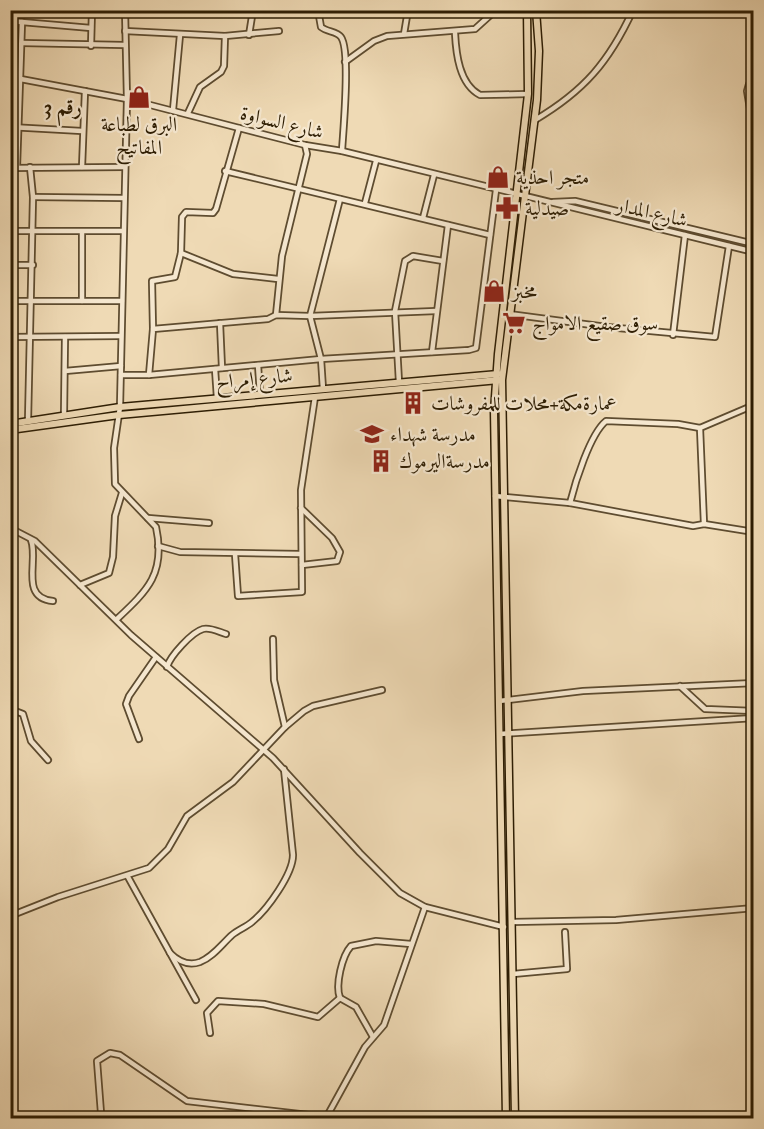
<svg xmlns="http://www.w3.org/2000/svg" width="764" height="1129" font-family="'IM FELL Double Pica',Amiri,serif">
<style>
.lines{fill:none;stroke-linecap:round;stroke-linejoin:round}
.minor-casing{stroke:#5e4c30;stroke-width:8}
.major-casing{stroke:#2d1d03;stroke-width:9}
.minor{stroke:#f5e7cf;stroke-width:4.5}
.major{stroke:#efdab5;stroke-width:6}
.labels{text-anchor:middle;stroke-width:4.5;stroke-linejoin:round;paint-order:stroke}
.street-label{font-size:20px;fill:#2d1d03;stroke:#f5e7cf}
.poi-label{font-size:20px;fill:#2d1d03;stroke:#f5e7cf;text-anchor:start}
.neighbourhood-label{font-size:21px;font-weight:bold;fill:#2d1d03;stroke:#f5e7cf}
</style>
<rect width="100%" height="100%" fill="#efdab5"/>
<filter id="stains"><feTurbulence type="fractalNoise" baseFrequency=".00333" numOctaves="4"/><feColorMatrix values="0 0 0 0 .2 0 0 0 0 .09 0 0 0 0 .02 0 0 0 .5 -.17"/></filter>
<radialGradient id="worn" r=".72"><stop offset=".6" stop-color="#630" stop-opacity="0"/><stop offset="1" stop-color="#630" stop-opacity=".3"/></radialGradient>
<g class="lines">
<g class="minor-casing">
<g id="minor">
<path d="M318,10l3,17c6,5 16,4 20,10 10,14 2,95 1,114"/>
<path d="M10,21l81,7"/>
<path d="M125,31l100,5 54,-5"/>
<path d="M455,33c1,20 4,51 25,62l48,-1"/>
<path d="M404,34l4,-24"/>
<path d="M249,35l4,-25"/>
<path d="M22,43l102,2"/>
<path d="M91,46l1,-36"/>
<path d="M345,62l29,-21 13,-5 88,-7 21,-19"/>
<path d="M10,77l117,22 178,46 37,6 412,101"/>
<path d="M754,82l-5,2 -2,7 7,41"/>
<path d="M173,110l7,-75"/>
<path d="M188,113l12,-26 21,-15 3,-6 1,-30"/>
<path d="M535,120c49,-29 74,-58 98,-110"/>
<path d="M10,127l72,4"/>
<path d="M17,167l5,-145"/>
<path d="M82,167l3,-76"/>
<path d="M10,168l114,-1"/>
<path d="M225,171l265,64"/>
<path d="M33,197l91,1"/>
<path d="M553,202l22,-1 179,43"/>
<path d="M365,203l11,-42"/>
<path d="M423,218l11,-43"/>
<path d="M10,231h112"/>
<path d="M181,253l52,21 45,5"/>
<path d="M10,265h23"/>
<path d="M10,301h112"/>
<path d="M82,301v-69"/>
<path d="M509,314l98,13 108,10 14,-91"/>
<path d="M276,315l6,-59 25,-102 -2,-9"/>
<path d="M220,323l2,45"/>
<path d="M153,329l-1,-48 23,-4 6,-24 1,-36 4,-5 27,1 3,-4 23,-81"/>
<path d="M673,335l12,-100"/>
<path d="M10,337l111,-1"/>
<path d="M432,352l16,-127"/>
<path d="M258,365l2,29"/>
<path d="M215,369l2,29"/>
<path d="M65,371l56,-5"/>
<path d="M121,375h28l172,-16 148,-9 7,-2 20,-158"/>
<path d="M149,375l4,-46 115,-10 8,-4 34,1 126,-5"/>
<path d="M399,382l-4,-71 10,-50 8,-5 30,5"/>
<path d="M323,389l-2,-30 -11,-43 30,-117"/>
<path d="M64,414l1,-77"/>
<path d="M28,421l5,-224 -3,-30"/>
<path d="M495,496l75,7 123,23 11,-2 50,8"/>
<path d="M570,503c5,-20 20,-69 36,-82l72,3 22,4"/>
<path d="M301,508l31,30 8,14 -3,9 -35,4"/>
<path d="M148,518l61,5"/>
<path d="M704,524l-4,-96 54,-23"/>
<path d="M10,528l25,13 96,94 142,123 87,95 40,40 25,14 79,20"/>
<path d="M31,540c8,20 -12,58 22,61"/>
<path d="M158,546l22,6 120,2"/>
<path d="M235,554l3,42 64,-4 -1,-102 14,-93"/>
<path d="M80,585l29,-12 4,-16 2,-41 7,-23"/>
<path d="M117,619c31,-29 49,-46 39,-92l-41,-43 -1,-36 6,-41 7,-308 -2,-89"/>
<path d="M167,667c3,-11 25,-35 36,-38 7,-2 16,3 23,5"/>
<path d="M680,686l25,23 49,2"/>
<path d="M499,701l84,-10 171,-8"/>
<path d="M10,709l13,5 8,27 17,19"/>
<path d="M285,727l19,-16 9,-5 69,-16"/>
<path d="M500,734l254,-16"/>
<path d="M139,739l-13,-35 3,-8 27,-39"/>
<path d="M128,877l68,123"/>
<path d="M10,916l48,-19 91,-29 19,-19 19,-33 46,-34 52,-55 -11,-47 -1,-41"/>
<path d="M512,922l104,-2 138,-12"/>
<path d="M170,953c8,8 18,13 30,9 13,-5 22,-18 32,-27 6,-5 14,-8 20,-13 15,-12 41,-48 41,-67l-9,-86"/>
<path d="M513,974l54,-5 -2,-37"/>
<path d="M340,998c-5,-13 2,-42 11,-52l25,-5 35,3"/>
<path d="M340,998l16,9 17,30"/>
<path d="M210,1033l-3,-20 11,-12 46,3 54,13 22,-19"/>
<path d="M101,1113l-4,-52 13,-8 10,2 67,46 139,16"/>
<path d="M326,1118l39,-71 19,-22 41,-118"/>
</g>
</g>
<g class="major-casing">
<g id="major">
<path d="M10,424l110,-17 378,-33"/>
<path d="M10,430l109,-15 380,-35"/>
<path d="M506,1118l-12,-707 4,-57 30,-260 -1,-84"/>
<path d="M515,1118l-13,-738 35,-280 2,-49 -3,-41"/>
</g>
</g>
<use href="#minor" class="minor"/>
<use href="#major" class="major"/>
</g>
<defs>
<g id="shop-bare" transform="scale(1.8)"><path d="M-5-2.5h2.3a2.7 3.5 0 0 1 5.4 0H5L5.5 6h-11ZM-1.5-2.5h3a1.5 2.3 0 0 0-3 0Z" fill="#8f2418" stroke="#f5e7cf" stroke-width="2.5" paint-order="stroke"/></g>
<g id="pharmacy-bare" transform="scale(1.8)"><path d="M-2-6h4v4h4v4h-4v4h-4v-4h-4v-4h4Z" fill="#8f2418" stroke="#f5e7cf" stroke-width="2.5" paint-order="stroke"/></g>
<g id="supermarket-bare" transform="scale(1.8)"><path d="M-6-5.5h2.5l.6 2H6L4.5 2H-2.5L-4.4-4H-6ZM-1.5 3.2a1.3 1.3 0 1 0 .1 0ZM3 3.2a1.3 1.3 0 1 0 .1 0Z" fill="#8f2418" stroke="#f5e7cf" stroke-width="2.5" paint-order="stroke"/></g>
<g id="building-bare" transform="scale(1.8)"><path d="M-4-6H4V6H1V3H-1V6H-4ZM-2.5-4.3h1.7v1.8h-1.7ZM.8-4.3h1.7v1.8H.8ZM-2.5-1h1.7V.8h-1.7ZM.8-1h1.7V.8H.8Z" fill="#8f2418" stroke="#f5e7cf" stroke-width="2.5" paint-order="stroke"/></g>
<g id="school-bare" transform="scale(1.8)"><path d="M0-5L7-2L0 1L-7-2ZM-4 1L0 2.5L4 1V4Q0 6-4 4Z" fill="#8f2418" stroke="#f5e7cf" stroke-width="2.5" paint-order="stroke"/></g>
</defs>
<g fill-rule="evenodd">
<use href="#shop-bare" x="139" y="97"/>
<use href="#shop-bare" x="498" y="177"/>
<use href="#pharmacy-bare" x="507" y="208"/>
<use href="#shop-bare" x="494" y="291"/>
<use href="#supermarket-bare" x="514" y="323"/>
<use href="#building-bare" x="413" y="403"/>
<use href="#school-bare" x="372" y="434"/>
<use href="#building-bare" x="381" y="461"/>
</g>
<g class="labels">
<g class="street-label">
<text transform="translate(282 122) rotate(14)" y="7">شارع السواوة</text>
<text transform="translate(652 212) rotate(13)" y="7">شارع المدار</text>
<text transform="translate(254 378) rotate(-5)" y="7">شارع إمراح</text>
</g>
<g class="poi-label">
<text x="139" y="131" text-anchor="middle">البرق لطباعة<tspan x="139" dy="23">المفاتيح</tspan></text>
<text x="516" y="184">متجر احذية</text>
<text x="525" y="215">صيدلية</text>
<text x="512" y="298">مخبز</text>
<text x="532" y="330">سوق صقيع الامواج</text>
<text x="431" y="410">عمارةمكة+محلات للمفروشات</text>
<text x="390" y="441">مدرسة شهداء</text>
<text x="399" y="468">مدرسةاليرموك</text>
</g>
<g class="neighbourhood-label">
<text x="63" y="114">رقم 3</text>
</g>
</g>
<rect width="764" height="1129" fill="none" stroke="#efdab5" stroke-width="36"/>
<rect x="12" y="12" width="740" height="1105" fill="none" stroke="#2d1d03" stroke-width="3"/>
<rect x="18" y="18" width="728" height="1093" fill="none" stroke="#2d1d03" stroke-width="1.5"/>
<rect width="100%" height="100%" filter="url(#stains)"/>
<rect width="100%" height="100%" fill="url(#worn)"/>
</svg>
